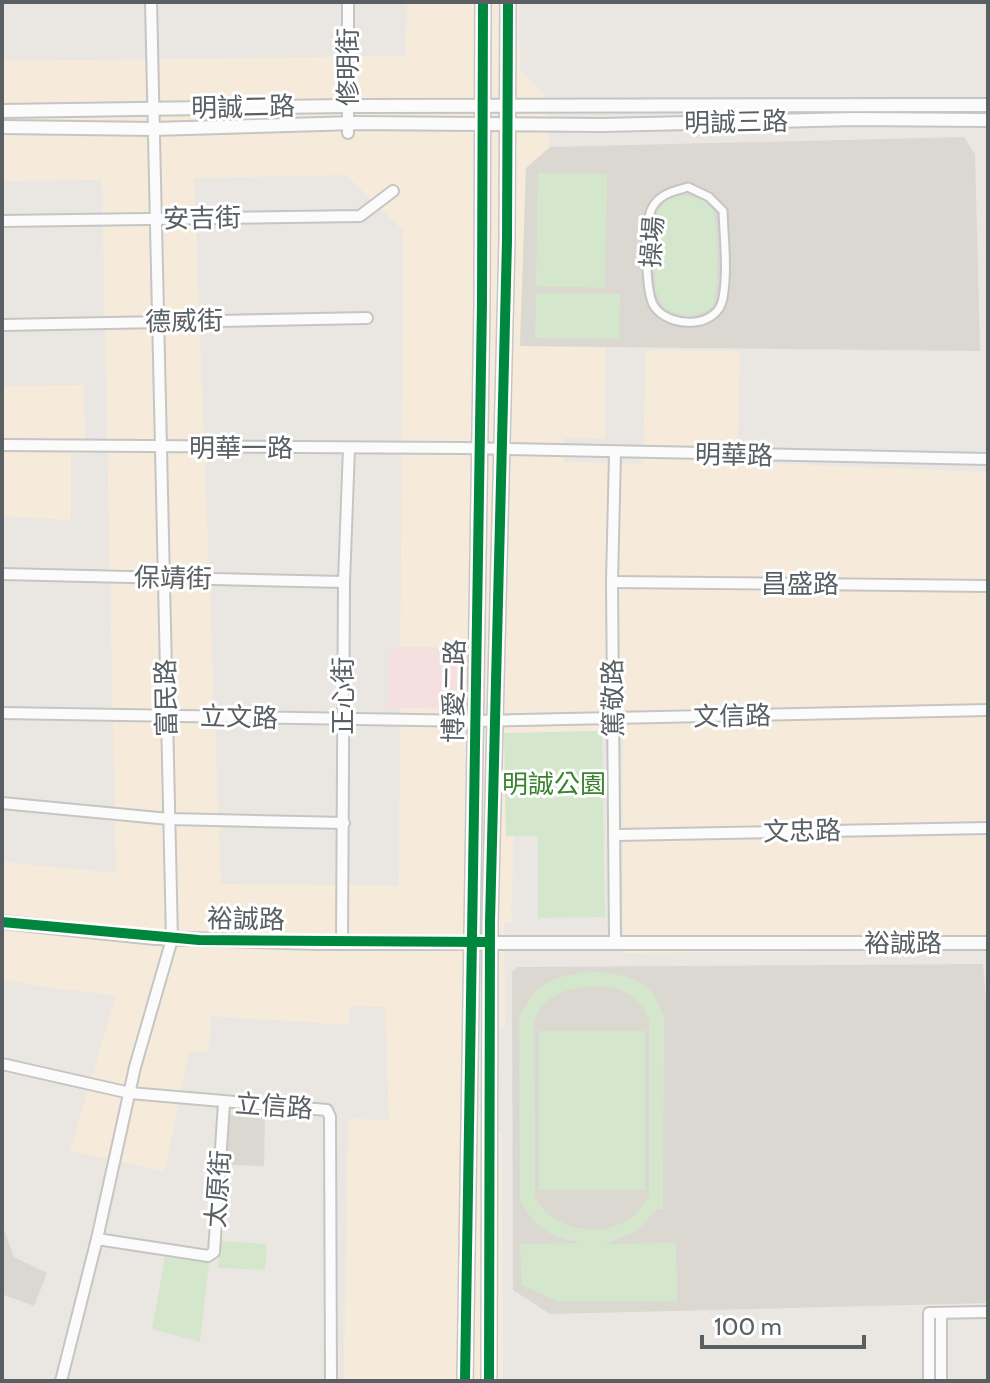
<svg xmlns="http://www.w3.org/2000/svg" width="990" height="1383" font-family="Cabin,'Noto Sans TC',sans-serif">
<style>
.commercial{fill:#f6ebdb;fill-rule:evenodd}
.education{fill:#dbd7d1}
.medical{fill:#f4e0df}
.green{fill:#d4e7cc;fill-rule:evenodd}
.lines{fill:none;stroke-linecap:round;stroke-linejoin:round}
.pedestrian-casing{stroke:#c5c5c4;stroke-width:11}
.minor-casing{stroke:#c5c5c4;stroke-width:14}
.tertiary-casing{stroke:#c5c5c4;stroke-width:16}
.secondary-casing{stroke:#c6c6c6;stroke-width:18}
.pedestrian{stroke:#fcfbfb;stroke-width:7}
.minor{stroke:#fcfbfb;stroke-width:10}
.tertiary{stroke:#fcfbfb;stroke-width:12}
.secondary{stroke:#fcfbfb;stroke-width:14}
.cycleway-casing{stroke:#fff;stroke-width:15}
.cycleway{stroke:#00873e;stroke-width:10}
.labels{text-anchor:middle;stroke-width:6;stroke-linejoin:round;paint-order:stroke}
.street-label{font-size:26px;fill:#595f63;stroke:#fff}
.park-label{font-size:26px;fill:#38852e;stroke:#fff}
</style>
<rect width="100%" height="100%" fill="#eae7e3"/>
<g class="commercial">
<path d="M407,2h112l1,68 28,29 2,48 -24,21 -6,178 86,1 -1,92 -42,-1 2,24 78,2 3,-114 94,1 -3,111 251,10v478l-365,3v-223l-119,3 2,103h8l-3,80 3,7 -10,-1 1,104 -8,1v105l5,1 1,248h-159l4,-262 41,1 -4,-113 -35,-1 -1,19 -138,-9 -2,35 -20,1 -24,119 -95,-20 46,-156 -65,-7 -49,-9v-117l114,11 -14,-693 -100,1v-120l403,-5zM346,175l57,55 -4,656 -178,-2 -27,-706z"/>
<path d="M84,385l1,69h-14v66l-69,-4v-130z"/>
</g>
<g class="education">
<path d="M964,137l11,17 5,197 -460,-5 6,-178 24,-21z"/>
<path d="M983,964l5,59v280l-438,11 -37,-24 -1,-318 6,-5z"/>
<path d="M226,1115h39l-1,51 -39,-1z"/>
<path d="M2,1224l12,33 33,16 -13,33 -32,-12z"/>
</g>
<path class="medical" d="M389,647h70v62l-70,-1z"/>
<g class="green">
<path d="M538,173l69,1 -2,114 -69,-2z"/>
<path d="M684,195l18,4 12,11c4,32 6,65 -1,97l-24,11 -25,-10 -9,-18 -1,-58 4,-22 9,-10z"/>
<path d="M536,293l84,1 -1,45 -84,-1z"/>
<path d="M602,731l3,186 -67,1v-82h-32l-2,-103z"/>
<path d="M590,971c21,2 47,4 62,22 6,6 8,17 12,24l-1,192h-6l-20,22 -32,13 71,-1 1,58h-120l-35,-16 -2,-41 62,-1c-32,-6 -46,-14 -62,-43l-1,-182c16,-36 34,-41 71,-47zM602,986c24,3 38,12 47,34v176c-6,9 -12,18 -21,24 -30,19 -78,9 -93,-24l-1,-175c11,-30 40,-35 68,-35z"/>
<rect x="539" y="1031" width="106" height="159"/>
<path d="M220,1241l47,3 -2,26 -47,-2z"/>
<path d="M165,1257l44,6 -9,79 -48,-13z"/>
</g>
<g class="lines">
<g class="pedestrian-casing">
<path id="pedestrian" d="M688,187l21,10 14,14c1,28 5,59 0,87 -5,31 -54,31 -69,8 -9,-14 -10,-83 -2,-98 7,-14 22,-17 36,-21z"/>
</g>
<g class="minor-casing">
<g id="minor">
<path d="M348,2v131"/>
<path d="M2,221l358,-5 33,-25"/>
<path d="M2,325l365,-7"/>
<path d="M2,445l460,3 526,11"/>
<path d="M615,453l-3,129 3,360"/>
<path d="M2,574l342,8"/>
<path d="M612,582l376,4"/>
<path d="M2,713l473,8 513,-11"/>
<path d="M2,803l167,16 175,4"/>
<path d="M616,835l372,-7"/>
<path d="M342,943l2,-361 5,-134"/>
<path d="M2,1064l128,29 197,17 3,7 1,264"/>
<path d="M97,1239l111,17 6,-4 10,-149"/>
<path d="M61,1381l36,-142 38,-172 37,-128 -21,-937"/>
<path d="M929,1381v-68l59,-1"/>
<path d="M941,1381v-68"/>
</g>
</g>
<g class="tertiary-casing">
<g id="tertiary">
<path d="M2,111l346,-5 640,-1"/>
<path d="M2,127l151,2 202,-6 248,2 251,-6 134,1"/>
<path d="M2,922l153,16 163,5h670"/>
</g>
</g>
<g class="secondary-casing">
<g id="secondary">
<path d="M465,1381l17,-1079 1,-300"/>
<path d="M489,1381l1,-459 17,-681 1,-239"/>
</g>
</g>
<use href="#pedestrian" class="pedestrian"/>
<use href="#minor" class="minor"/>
<use href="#tertiary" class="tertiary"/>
<use href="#secondary" class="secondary"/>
<g class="cycleway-casing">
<g id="cycleway">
<path d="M2,922l197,18 286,2"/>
<path d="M465,1381l17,-1079 1,-300"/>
<path d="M489,1381l1,-459 17,-681 1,-239"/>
</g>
</g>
<use href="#cycleway" class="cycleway"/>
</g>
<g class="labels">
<g class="street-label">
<text transform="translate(348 67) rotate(-90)" y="9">修明街</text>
<text transform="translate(243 107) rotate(-1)" y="9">明誠二路</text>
<text transform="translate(736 122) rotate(-1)" y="9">明誠三路</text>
<text transform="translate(202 218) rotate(-1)" y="9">安吉街</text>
<text transform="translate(652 242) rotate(-86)" y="9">操場</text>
<text transform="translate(184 321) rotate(-1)" y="9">德威街</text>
<text x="241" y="457">明華一路</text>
<text transform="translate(734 455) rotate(1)" y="9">明華路</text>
<text transform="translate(173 578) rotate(1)" y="9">保靖街</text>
<text x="800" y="593">昌盛路</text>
<text transform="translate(454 691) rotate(-89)" y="9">博愛二路</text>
<text transform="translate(343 696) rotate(-90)" y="9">正心街</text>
<text transform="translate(166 698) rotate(-91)" y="9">富民路</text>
<text transform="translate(613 698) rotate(-91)" y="9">篤敬路</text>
<text transform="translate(732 716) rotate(-1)" y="9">文信路</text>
<text transform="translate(239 717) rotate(2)" y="9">立文路</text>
<text transform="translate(802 831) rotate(-1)" y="9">文忠路</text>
<text transform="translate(246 919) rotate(1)" y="9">裕誠路</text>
<text x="903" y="952">裕誠路</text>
<text transform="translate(274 1106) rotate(4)" y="9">立信路</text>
<text transform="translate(218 1189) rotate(-86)" y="9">太原街</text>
</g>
<g class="park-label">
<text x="554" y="793">明誠公園</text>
</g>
</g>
<rect width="990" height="1383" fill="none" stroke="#595f63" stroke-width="8"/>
<path d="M702 1335v12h162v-12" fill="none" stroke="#595f63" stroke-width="4"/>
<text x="714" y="1335" font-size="24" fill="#595f63" stroke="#ffffff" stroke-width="6" paint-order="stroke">100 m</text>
</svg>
